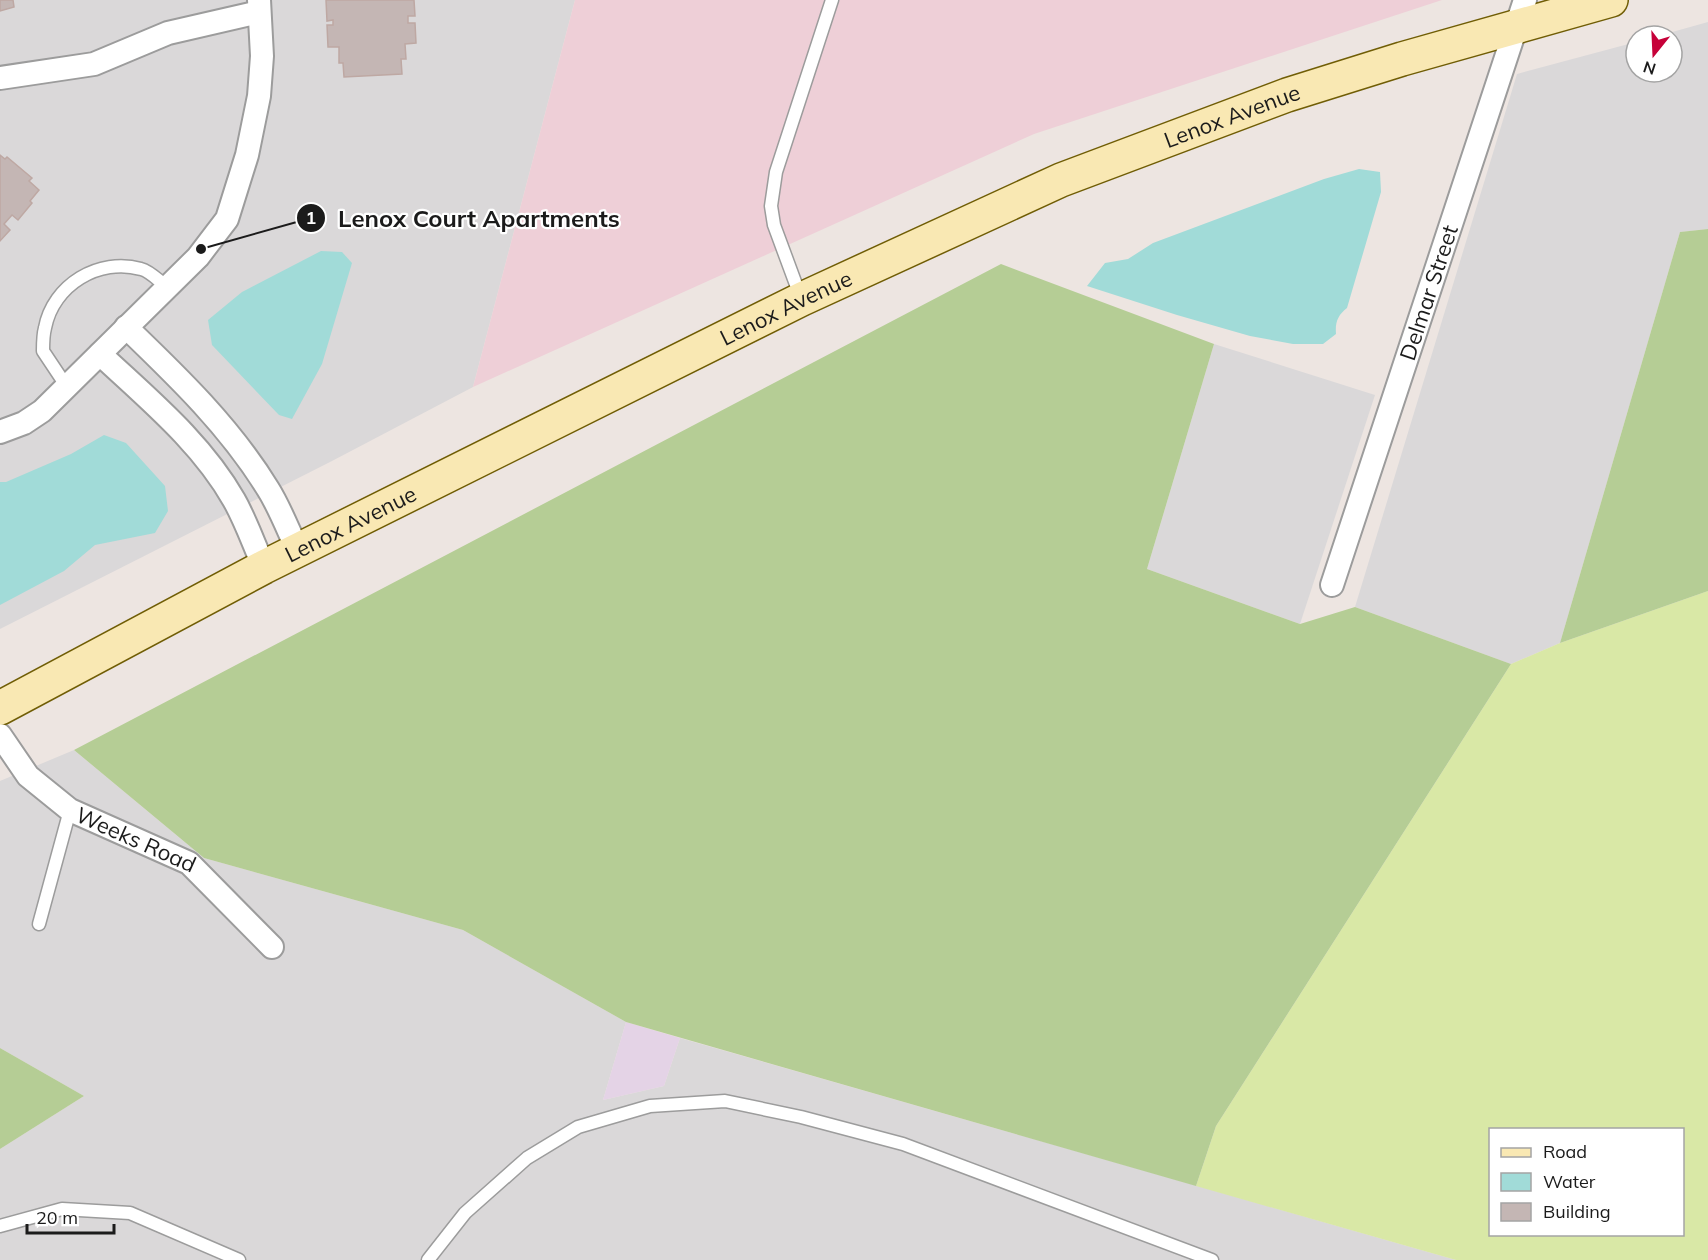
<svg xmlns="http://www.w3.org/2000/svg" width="1708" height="1260" font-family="Mulish,sans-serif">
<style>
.residential{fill:#dad8d9}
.commercial{fill:#eecfd7}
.industrial{fill:#e4d3e6}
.grass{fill:#d9e8a6;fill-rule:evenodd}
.forest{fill:#b5cd95}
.water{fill:#a1dbd8}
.building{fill:#c4b6b4;stroke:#bea8a3;stroke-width:1.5}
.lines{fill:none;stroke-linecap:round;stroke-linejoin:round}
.service-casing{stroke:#9c9c9c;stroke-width:15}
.minor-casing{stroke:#9c9c9c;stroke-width:26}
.secondary-casing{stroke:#705d05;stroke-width:36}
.service{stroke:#fff;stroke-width:12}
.minor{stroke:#fff;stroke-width:22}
.secondary{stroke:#f9e8b3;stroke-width:33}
.labels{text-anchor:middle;stroke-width:4.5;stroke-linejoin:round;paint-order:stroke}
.street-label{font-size:22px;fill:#1b1b1b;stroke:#fff}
.leader{fill:none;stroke:#1b1b1b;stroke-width:2}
.callout-dot{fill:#1b1b1b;stroke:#fff;stroke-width:2}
.mark-label{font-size:18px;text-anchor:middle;font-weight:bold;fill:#fff}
.callout-label{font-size:24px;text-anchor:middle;font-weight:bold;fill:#1b1b1b;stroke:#fff;stroke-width:4.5;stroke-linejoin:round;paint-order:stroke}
</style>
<rect width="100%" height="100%" fill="#ede5e1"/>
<g class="residential">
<path d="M0,0h575l-102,387 -141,74 -332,168z"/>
<path d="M1708,22v207l-28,3 -120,411 -49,21 -156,-57 162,-533 119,-32v30h36v-36h-14z"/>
<path d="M1214,344l161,51 -75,229 -153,-55z"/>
<path d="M74,750l130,108 259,72 163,92 -23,78 61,-14 16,-48 776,222h-1456v-111l84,-53 -84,-48v-267z"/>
</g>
<path class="commercial" d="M575,0h867l-408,134 -561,253z"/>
<path class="industrial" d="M626,1022l54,16 -16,48 -61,14z"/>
<path class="grass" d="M1708,591v669h-252l-260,-74 20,-60 295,-462 49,-21zM1490,1130h192v104h-192z"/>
<g class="forest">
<path d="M1708,229v362l-148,52 120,-411z"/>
<path d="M1001,264l213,80 -67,225 153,55 55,-17 156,57 -295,462 -20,60 -570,-164 -163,-92 -259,-72 -130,-108z"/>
<path d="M0,1048l84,48 -84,53z"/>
</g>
<g class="water">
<path d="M1359,169l21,3 1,20 -34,116c-9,7 -12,14 -11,26l-13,10h-30l-43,-8 -73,-21 -90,-29 18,-23 23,-4 25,-16 171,-64z"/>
<path d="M321,251l21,1 10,11 -30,101 -30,55 -13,-4 -67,-70 -4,-25 34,-28z"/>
<path d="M104,435l22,8 39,43 3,25 -13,22 -60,12 -31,26 -64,34v-123h6l65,-28z"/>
</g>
<g class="building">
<path d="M0,0h13l1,7 -14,4z"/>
<path d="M326,0h88l1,16h-7v7h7l1,20 -11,1 1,15h-5l1,15 -58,3 -1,-14h-4v-16h-11l-1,-22h6v-5l-6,1z"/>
<path d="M0,155l5,4 2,-2 25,21 -3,3 10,9 -9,11 2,2 -14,17 -6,-5 -8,9 6,6 -10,11z"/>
</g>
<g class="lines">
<g class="service-casing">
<g id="service">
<path d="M801,298l-27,-73 -3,-19 5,-34 56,-172"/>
<path d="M67,387l-24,-36c0,-8 0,-16 2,-23 8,-43 54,-71 96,-59 9,2 19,13 26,18"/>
<path d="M39,924l31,-114"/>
<path d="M0,1226l62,-17 68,4 109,47"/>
<path d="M428,1260l37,-47 62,-55 51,-31 72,-21 75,-5 76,16 102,27 309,116"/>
</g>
</g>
<g class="minor-casing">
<g id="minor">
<path d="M0,78l94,-14 74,-31 91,-21"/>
<path d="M126,327c52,50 104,100 142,162 12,19 20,41 30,62"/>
<path d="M100,354c48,45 101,88 134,146 12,21 20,45 30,67"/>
<path d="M0,432l24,-9 18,-12 156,-154 29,-38 20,-64 12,-59 3,-40 -3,-56"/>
<path id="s1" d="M1332,585l193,-585"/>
<path id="s2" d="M0,735l28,41 42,34 119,53 83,84"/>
</g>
</g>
<g class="secondary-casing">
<g id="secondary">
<path id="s3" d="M0,708l264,-141 538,-268 259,-119 226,-85 115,-36 209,-59"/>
</g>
</g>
<use href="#service" class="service"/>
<use href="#minor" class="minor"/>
<use href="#secondary" class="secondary"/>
</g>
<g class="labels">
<g class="street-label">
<text dy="8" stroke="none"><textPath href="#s3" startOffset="1368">Lenox Avenue</textPath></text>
<text dy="8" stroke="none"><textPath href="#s1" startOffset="308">Delmar Street</textPath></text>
<text dy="8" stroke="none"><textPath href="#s3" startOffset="882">Lenox Avenue</textPath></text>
<text dy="8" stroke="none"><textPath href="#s3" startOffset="396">Lenox Avenue</textPath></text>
<text dy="8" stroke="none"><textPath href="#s2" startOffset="176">Weeks Road</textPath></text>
</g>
</g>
<path class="leader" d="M201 249L311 218"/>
<g class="callout-dot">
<circle cx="201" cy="249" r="6"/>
<circle cx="311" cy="218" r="15"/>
</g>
<g class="mark-label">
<text x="311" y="224">1</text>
</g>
<g class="callout-label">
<text x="479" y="227">Lenox Court Apartments</text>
</g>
<rect x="1489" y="1128" width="195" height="108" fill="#ffffff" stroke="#a4a4a4" stroke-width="1.5"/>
<rect x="1501" y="1148" width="30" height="9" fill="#f9e8b3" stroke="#a4a4a4" stroke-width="1.5"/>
<text x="1543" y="1158" font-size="18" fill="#1b1b1b">Road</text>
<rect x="1501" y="1173" width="30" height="18" fill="#a1dbd8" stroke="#a4a4a4" stroke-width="1.5"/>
<text x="1543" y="1188" font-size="18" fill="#1b1b1b">Water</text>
<rect x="1501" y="1203" width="30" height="18" fill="#c4b6b4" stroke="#a4a4a4" stroke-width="1.5"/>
<text x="1543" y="1218" font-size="18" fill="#1b1b1b">Building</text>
<g transform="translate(1654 54) rotate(198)"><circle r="28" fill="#ffffff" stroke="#a4a4a4" stroke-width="1.5"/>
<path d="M0-4.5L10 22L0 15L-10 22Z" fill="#c60139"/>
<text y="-9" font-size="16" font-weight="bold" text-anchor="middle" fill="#1b1b1b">N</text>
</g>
<path d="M27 1224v9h87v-9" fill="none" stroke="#1b1b1b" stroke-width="3"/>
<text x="36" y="1224" font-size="18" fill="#1b1b1b" stroke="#ffffff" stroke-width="4.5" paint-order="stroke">20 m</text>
</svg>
